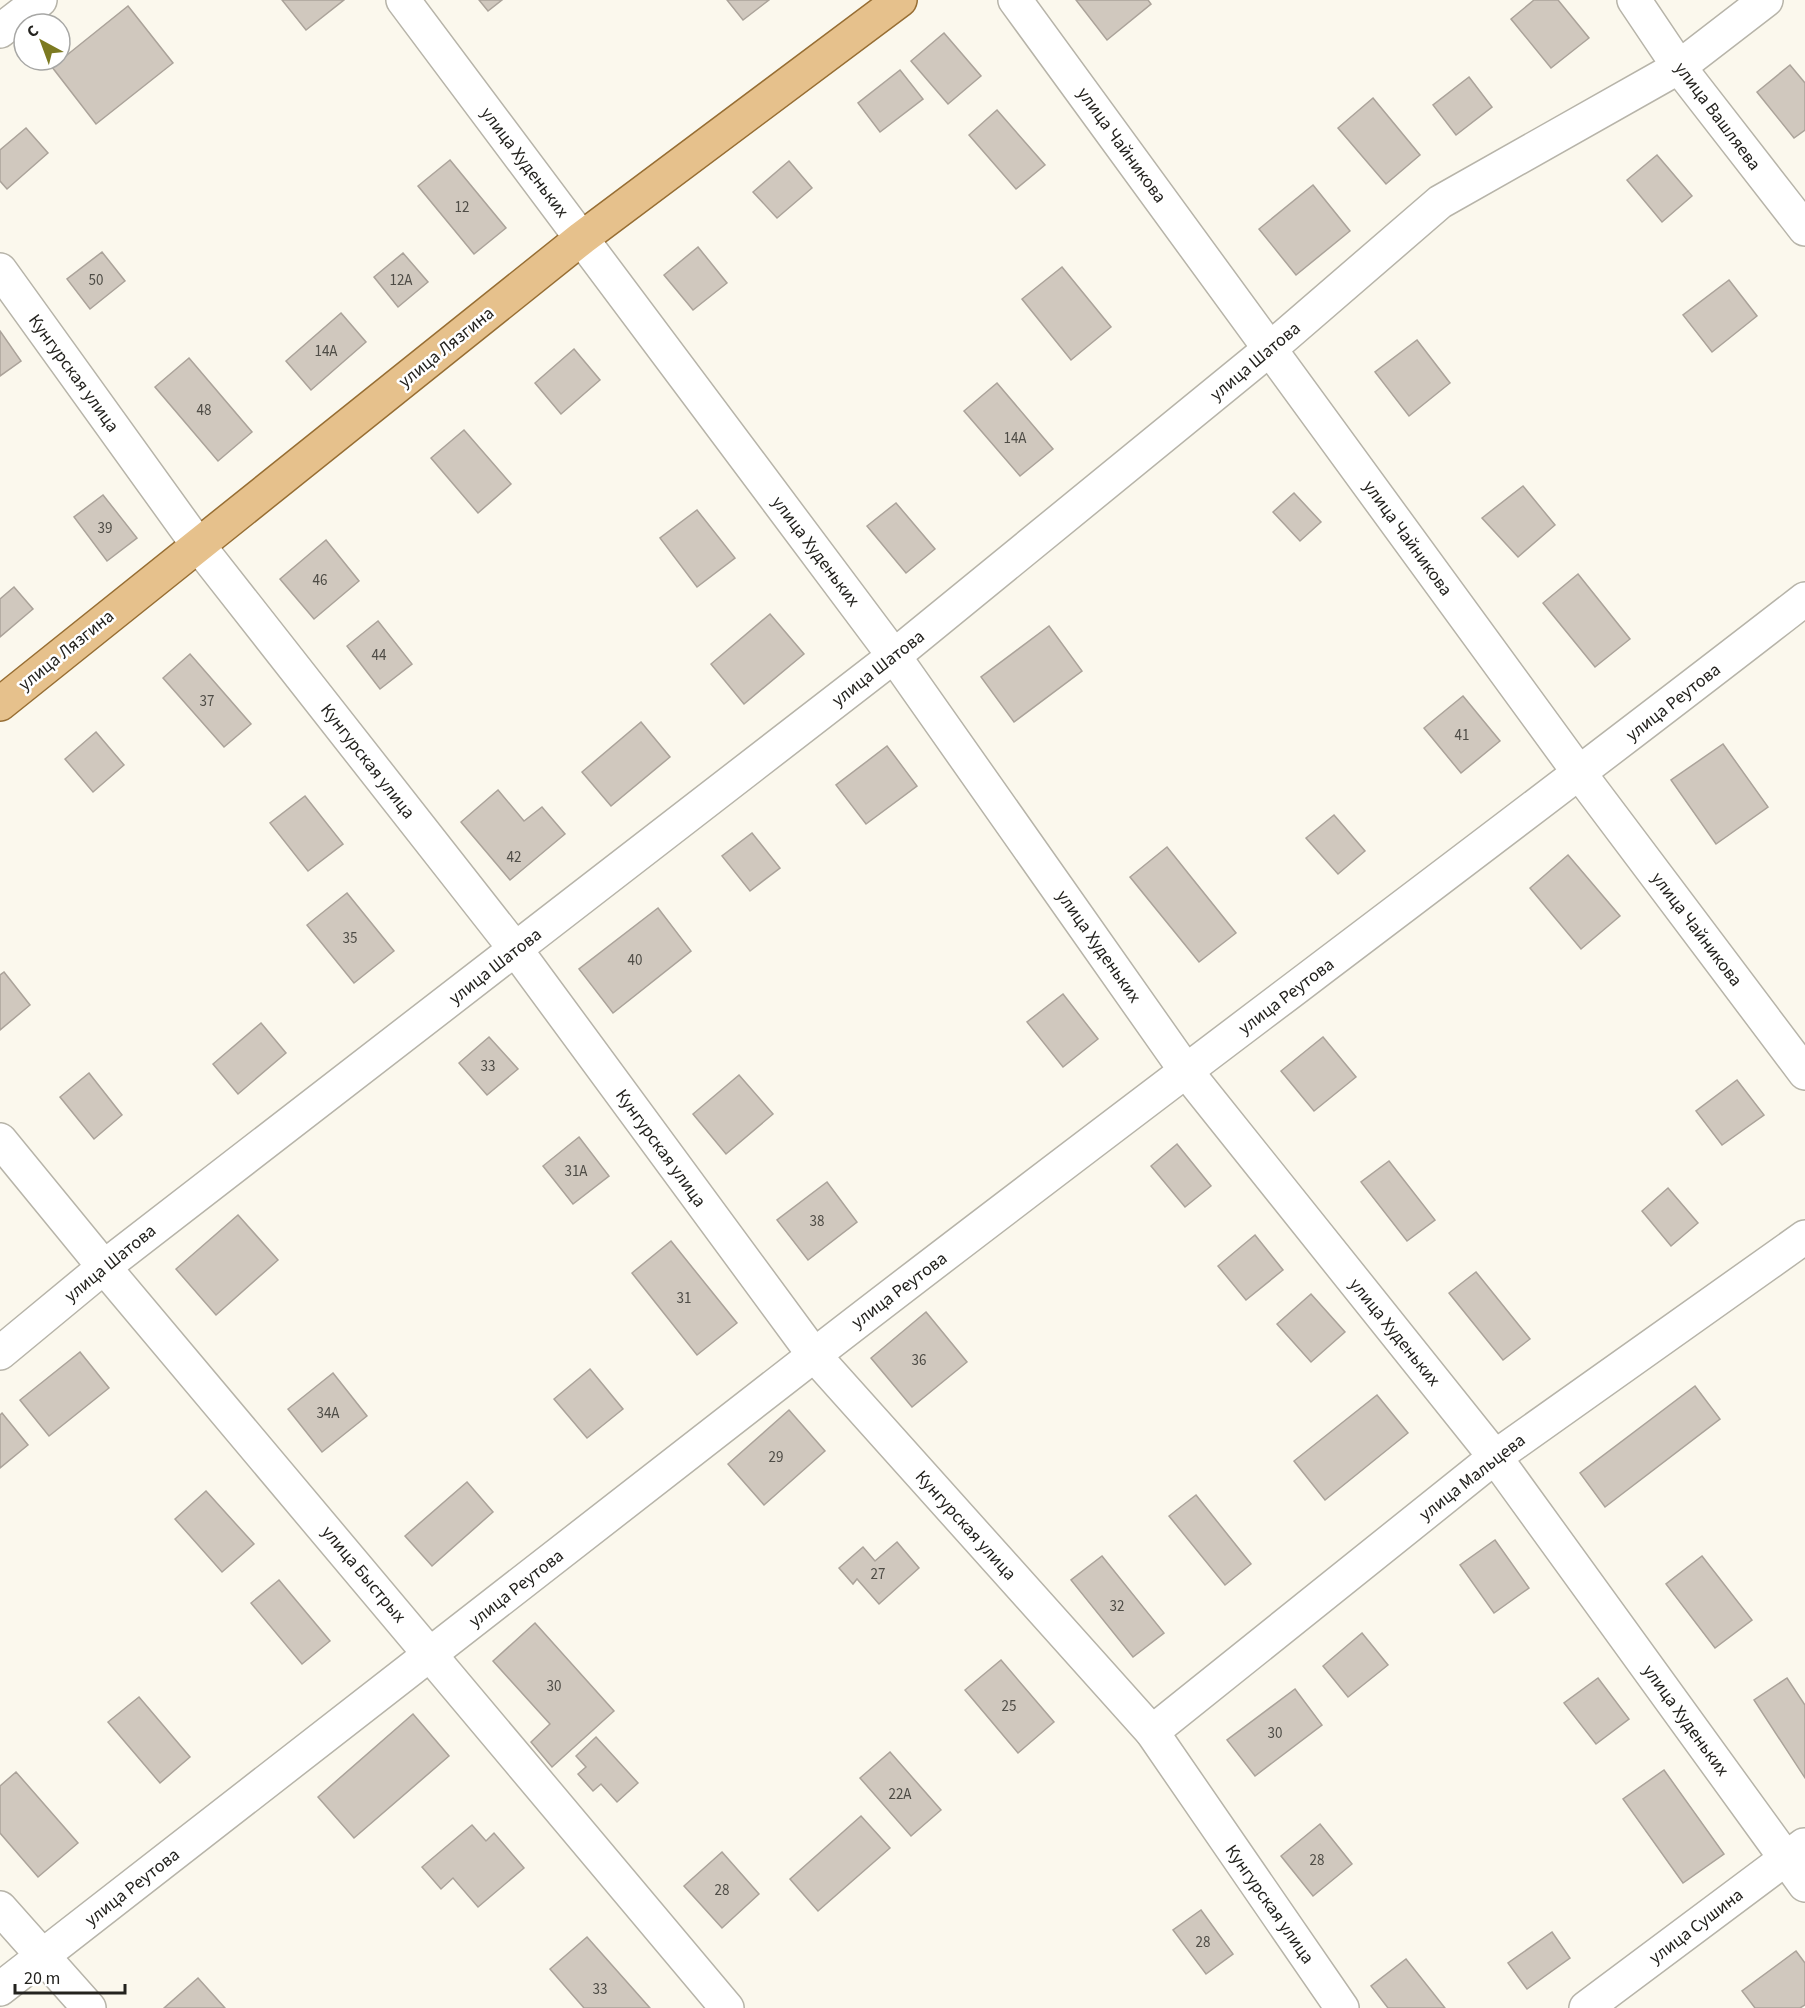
<svg xmlns="http://www.w3.org/2000/svg" width="1805" height="2008" font-family="'Source Sans 3',sans-serif">
<style>
.building{fill:#d0c8be;stroke:#aba39a;stroke-width:1.5}
.lines{fill:none;stroke-linecap:round;stroke-linejoin:round}
.minor-casing{stroke:#b7b4a9;stroke-width:36}
.major-casing{stroke:#976e33;stroke-width:36}
.minor{stroke:#fff;stroke-width:33}
.major{stroke:#e6c18c;stroke-width:33}
.labels{text-anchor:middle;stroke-width:5;stroke-linejoin:round;paint-order:stroke}
.number-label{font-size:15px;fill:#4e4c46}
.street-label{font-size:18px;fill:#23221e;stroke:#fff}
</style>
<rect width="100%" height="100%" fill="#fbf8ed"/>
<g class="building">
<path d="M282,0h62l-38,30z"/>
<path d="M479,0h23l-14,11z"/>
<path d="M727,0h42l-26,20z"/>
<path d="M1076,0h72l3,4 -44,36z"/>
<path d="M1534,0h24l31,38 -38,30 -40,-49z"/>
<path d="M128,6l45,57 -77,61 -44,-57z"/>
<path d="M944,33l37,43 -33,28 -37,-43z"/>
<path d="M1790,65l15,18v47l-11,8 -37,-46z"/>
<path d="M900,70l23,29 -43,33 -22,-29z"/>
<path d="M1469,77l23,30 -36,28 -23,-30z"/>
<path d="M1373,98l47,57 -34,29 -48,-56z"/>
<path d="M997,110l48,55 -29,24 -47,-54z"/>
<path d="M26,128l22,25 -41,36 -7,-8v-31z"/>
<path d="M1657,155l35,41 -30,26 -35,-42z"/>
<path d="M450,160l56,68 -32,26 -56,-68z"/>
<path d="M789,161l23,27 -35,30 -24,-26z"/>
<path d="M1313,185l37,46 -54,44 -37,-46z"/>
<path d="M698,247l29,36 -34,27 -29,-35z"/>
<path d="M102,252l23,29 -35,28 -23,-30z"/>
<path d="M403,253l25,29 -30,25 -24,-30z"/>
<path d="M1062,267l49,60 -40,33 -49,-61z"/>
<path d="M1729,280l28,36 -45,36 -29,-37z"/>
<path d="M341,313l25,29 -55,48 -25,-29z"/>
<path d="M0,331l21,30 -21,15z"/>
<path d="M1417,340l33,43 -41,33 -34,-44z"/>
<path d="M574,349l26,31 -39,34 -26,-31z"/>
<path d="M189,358l63,74 -34,29 -63,-74z"/>
<path d="M997,383l56,66 -33,27 -56,-65z"/>
<path d="M464,430l47,54 -33,29 -47,-55z"/>
<path d="M1523,486l32,39 -37,32 -36,-39z"/>
<path d="M1294,493l27,29 -21,19 -27,-29z"/>
<path d="M103,495l34,43 -30,23 -33,-44z"/>
<path d="M896,503l39,46 -29,24 -39,-47z"/>
<path d="M697,510l38,48 -38,29 -37,-49z"/>
<path d="M326,540l33,41 -45,38 -34,-40z"/>
<path d="M1578,574l52,65 -35,28 -52,-64z"/>
<path d="M14,587l19,22 -33,28v-38z"/>
<path d="M770,614l34,40 -60,50 -33,-40z"/>
<path d="M378,621l34,43 -32,25 -33,-43z"/>
<path d="M1049,626l33,45 -68,51 -33,-45z"/>
<path d="M190,654l61,70 -27,23 -61,-69z"/>
<path d="M1463,696l37,45 -39,32 -37,-45z"/>
<path d="M641,722l29,35 -59,49 -29,-34z"/>
<path d="M96,732l28,33 -31,27 -28,-33z"/>
<path d="M1723,744l45,63 -52,37 -45,-64z"/>
<path d="M887,746l30,40 -51,38 -30,-39z"/>
<path d="M498,790l26,31 18,-14 23,27 -55,46 -49,-58z"/>
<path d="M305,796l38,48 -35,27 -38,-48z"/>
<path d="M1334,815l31,36 -27,23 -32,-36z"/>
<path d="M752,833l28,35 -30,23 -28,-35z"/>
<path d="M1167,847l69,86 -37,29 -69,-85z"/>
<path d="M1568,855l52,61 -39,33 -51,-61z"/>
<path d="M347,893l47,58 -40,32 -47,-58z"/>
<path d="M658,908l33,43 -78,62 -34,-44z"/>
<path d="M4,972l26,33 -30,25v-55z"/>
<path d="M1063,994l35,45 -35,28 -36,-45z"/>
<path d="M261,1023l25,30 -48,41 -25,-30z"/>
<path d="M489,1037l29,32 -31,26 -28,-32z"/>
<path d="M1323,1037l33,40 -42,34 -33,-40z"/>
<path d="M89,1073l33,42 -28,24 -34,-42z"/>
<path d="M739,1075l34,39 -47,40 -33,-40z"/>
<path d="M1737,1080l27,35 -42,30 -26,-34z"/>
<path d="M579,1137l30,39 -36,28 -30,-38z"/>
<path d="M1177,1144l34,42 -26,21 -34,-41z"/>
<path d="M1389,1161l46,59 -28,21 -46,-59z"/>
<path d="M827,1182l30,40 -49,38 -31,-40z"/>
<path d="M1668,1188l30,35 -27,23 -29,-35z"/>
<path d="M238,1215l40,45 -62,55 -40,-46z"/>
<path d="M1255,1235l28,35 -37,30 -28,-34z"/>
<path d="M671,1241l66,82 -40,32 -65,-82z"/>
<path d="M1476,1272l54,67 -27,21 -54,-67z"/>
<path d="M1311,1294l34,38 -34,30 -34,-38z"/>
<path d="M926,1312l41,50 -55,45 -41,-49z"/>
<path d="M80,1352l29,36 -60,48 -29,-36z"/>
<path d="M590,1369l33,40 -36,29 -33,-39z"/>
<path d="M333,1373l34,43 -45,36 -34,-43z"/>
<path d="M1695,1386l25,33 -115,88 -25,-34z"/>
<path d="M1377,1395l31,38 -83,67 -31,-39z"/>
<path d="M789,1410l36,41 -61,54 -36,-41z"/>
<path d="M2,1413l26,32 -28,23v-53z"/>
<path d="M467,1482l26,30 -61,54 -27,-30z"/>
<path d="M206,1491l48,53 -32,28 -47,-53z"/>
<path d="M1196,1495l55,69 -26,21 -56,-69z"/>
<path d="M1495,1540l34,48 -35,25 -34,-48z"/>
<path d="M897,1542l22,26 -40,36 -22,-25 -4,5 -14,-16 24,-21 12,14z"/>
<path d="M1102,1556l62,77 -31,24 -62,-77z"/>
<path d="M1702,1556l50,64 -37,28 -49,-64z"/>
<path d="M279,1580l51,61 -28,23 -51,-61z"/>
<path d="M535,1623l79,88 -62,56 -21,-25 19,-18 -57,-63z"/>
<path d="M1362,1633l26,32 -40,32 -25,-31z"/>
<path d="M1001,1660l53,62 -36,31 -53,-63z"/>
<path d="M1598,1678l31,41 -33,25 -32,-41z"/>
<path d="M1787,1678l18,27v73l-51,-78z"/>
<path d="M1295,1689l27,36 -67,51 -28,-36z"/>
<path d="M139,1697l51,60 -30,26 -52,-61z"/>
<path d="M413,1714l36,42 -95,82 -36,-41z"/>
<path d="M596,1737l42,46 -21,19 -16,-18 -8,7 -15,-17 8,-7 -10,-11z"/>
<path d="M890,1752l51,58 -30,26 -51,-58z"/>
<path d="M1664,1770l60,84 -41,29 -60,-84z"/>
<path d="M16,1772l62,71 -40,34 -38,-44v-47z"/>
<path d="M861,1816l29,32 -72,63 -28,-32z"/>
<path d="M1320,1824l32,40 -39,32 -32,-40z"/>
<path d="M472,1825l14,16 8,-8 30,35 -46,39 -25,-29 -12,11 -19,-22z"/>
<path d="M722,1852l37,42 -37,34 -38,-42z"/>
<path d="M1201,1910l32,44 -27,20 -33,-44z"/>
<path d="M1552,1932l18,26 -43,31 -19,-26z"/>
<path d="M587,1937l63,71h-66l-34,-39z"/>
<path d="M1796,1951l9,12v42l-5,3h-45l-13,-17z"/>
<path d="M1406,1959l39,49h-57l-17,-22z"/>
<path d="M198,1978l27,30h-61z"/>
</g>
<g class="lines">
<g class="minor-casing">
<g id="minor">
<path d="M403,0l491,656 292,415 309,386 310,428"/>
<path d="M1015,0l565,774 225,299"/>
<path d="M1634,0l45,67 126,162"/>
<path d="M0,31l40,-31"/>
<path d="M0,270l198,275 318,405 298,405 338,377 190,276"/>
<path d="M0,1140l104,127 623,741"/>
<path d="M0,1353l104,-86 790,-611 377,-308 169,-146 239,-135 87,-67"/>
<path d="M1152,1732l343,-275 310,-220"/>
<path d="M0,1908l89,100"/>
<path d="M0,1989c271,-210 542,-423 813,-633 329,-255 664,-502 992,-757"/>
<path d="M1586,2008l218,-163"/>
</g>
</g>
<g class="major-casing">
<path id="major" d="M0,704l582,-466 318,-238"/>
</g>
<use href="#minor" class="minor"/>
<use href="#major" class="major"/>
</g>
<g class="labels">
<g class="number-label">
<text x="462" y="212">12</text>
<text x="96" y="285">50</text>
<text x="401" y="285">12А</text>
<text x="326" y="356">14А</text>
<text x="204" y="415">48</text>
<text x="1015" y="443">14А</text>
<text x="105" y="533">39</text>
<text x="320" y="585">46</text>
<text x="379" y="660">44</text>
<text x="207" y="706">37</text>
<text x="1462" y="740">41</text>
<text x="514" y="862">42</text>
<text x="350" y="943">35</text>
<text x="635" y="965">40</text>
<text x="488" y="1071">33</text>
<text x="576" y="1176">31А</text>
<text x="817" y="1226">38</text>
<text x="684" y="1303">31</text>
<text x="919" y="1365">36</text>
<text x="328" y="1418">34А</text>
<text x="776" y="1462">29</text>
<text x="878" y="1579">27</text>
<text x="1117" y="1611">32</text>
<text x="554" y="1691">30</text>
<text x="1009" y="1711">25</text>
<text x="1275" y="1738">30</text>
<text x="900" y="1799">22А</text>
<text x="1317" y="1865">28</text>
<text x="722" y="1895">28</text>
<text x="1203" y="1947">28</text>
<text x="600" y="1994">33</text>
</g>
<g class="street-label">
<text transform="translate(1718 116) rotate(53)" y="6">улица Вашляева</text>
<text transform="translate(1122 145) rotate(54)" y="6">улица Чайникова</text>
<text transform="translate(525 162) rotate(53)" y="6">улица Худеньких</text>
<text transform="translate(446 347) rotate(-39)" y="6">улица Лязгина</text>
<text transform="translate(1255 361) rotate(-40)" y="6">улица Шатова</text>
<text transform="translate(74 373) rotate(54)" y="6">Кунгурская улица</text>
<text transform="translate(1408 538) rotate(54)" y="6">улица Чайникова</text>
<text transform="translate(816 551) rotate(53)" y="6">улица Худеньких</text>
<text transform="translate(66 650) rotate(-39)" y="6">улица Лязгина</text>
<text transform="translate(878 668) rotate(-38)" y="6">улица Шатова</text>
<text transform="translate(1673 702) rotate(-38)" y="6">улица Реутова</text>
<text transform="translate(368 761) rotate(52)" y="6">Кунгурская улица</text>
<text transform="translate(1697 929) rotate(53)" y="6">улица Чайникова</text>
<text transform="translate(1099 946) rotate(55)" y="6">улица Худеньких</text>
<text transform="translate(495 966) rotate(-38)" y="6">улица Шатова</text>
<text transform="translate(1286 996) rotate(-37)" y="6">улица Реутова</text>
<text transform="translate(661 1148) rotate(54)" y="6">Кунгурская улица</text>
<text transform="translate(110 1263) rotate(-39)" y="6">улица Шатова</text>
<text transform="translate(899 1290) rotate(-37)" y="6">улица Реутова</text>
<text transform="translate(1395 1332) rotate(51)" y="6">улица Худеньких</text>
<text transform="translate(1472 1477) rotate(-38)" y="6">улица Мальцева</text>
<text transform="translate(966 1525) rotate(48)" y="6">Кунгурская улица</text>
<text transform="translate(364 1574) rotate(50)" y="6">улица Быстрых</text>
<text transform="translate(516 1588) rotate(-38)" y="6">улица Реутова</text>
<text transform="translate(1686 1720) rotate(54)" y="6">улица Худеньких</text>
<text transform="translate(132 1887) rotate(-38)" y="6">улица Реутова</text>
<text transform="translate(1270 1904) rotate(55)" y="6">Кунгурская улица</text>
<text transform="translate(1696 1926) rotate(-37)" y="6">улица Сушина</text>
</g>
</g>
<g transform="translate(42 42) rotate(319)"><circle r="28" fill="#ffffff" stroke="#a7a7a5" stroke-width="1.5"/>
<path d="M0-4.5L10 22L0 15L-10 22Z" fill="#7c7a21"/>
<text y="-9" font-size="16" font-weight="bold" text-anchor="middle" fill="#23221e">С</text>
</g>
<path d="M15 1984v9h110v-9" fill="none" stroke="#23221e" stroke-width="3"/>
<text x="24" y="1984" font-size="18" fill="#23221e" stroke="#ffffff" stroke-width="4.5" paint-order="stroke">20 m</text>
</svg>
